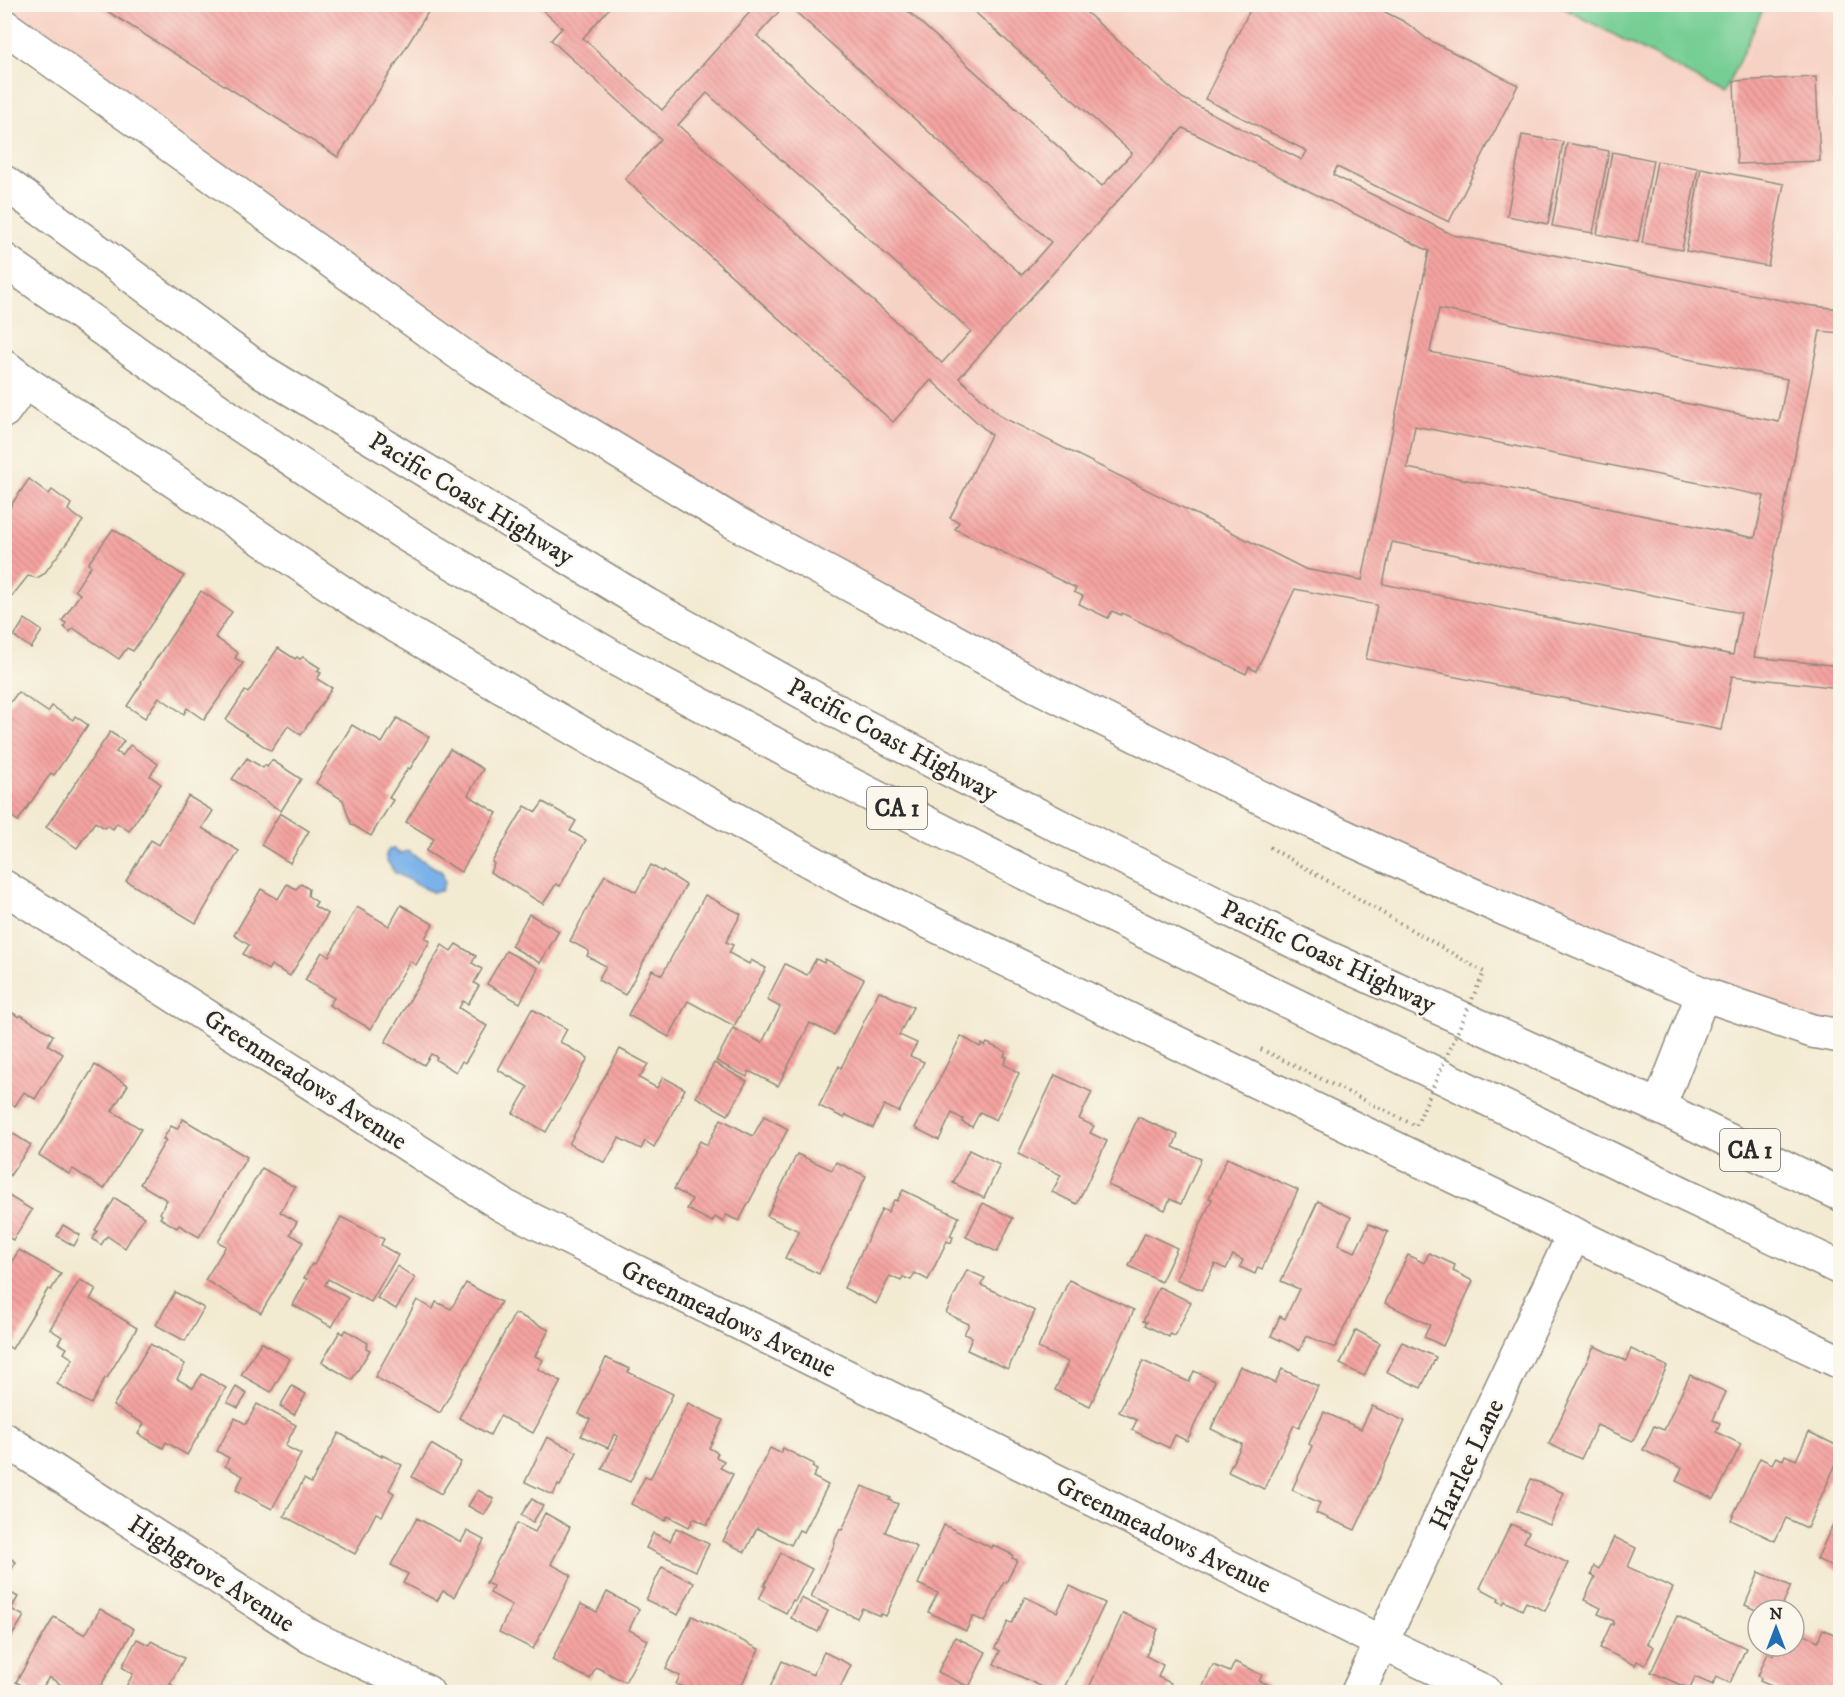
<svg xmlns="http://www.w3.org/2000/svg" width="1845" height="1697" font-family="'IM FELL DW Pica',serif">
<style>
.built{fill:#f6d2c4}
.green{fill:#76ce94;stroke:#507c60;stroke-width:1.5}
.water{fill:#7bb2ea;stroke:#536e8a;stroke-width:1.5}
.building{fill:url(#building-back-hatch);fill-rule:evenodd}
.lines{fill:none;stroke-linecap:round;stroke-linejoin:round}
.minor-casing{stroke:#8f8a7e;stroke-width:36}
.highway-casing{stroke:#8f8a7e;stroke-width:36}
.minor{stroke:#fff;stroke-width:33}
.highway{stroke:#fff;stroke-width:33}
.path-bridge{stroke:#8f8a7e;stroke-width:4;stroke-dasharray:1.5 4.5;stroke-linecap:butt}
.labels{text-anchor:middle;stroke-width:4.5;stroke-linejoin:round;paint-order:stroke}
.shield{fill:#fbf7ec;stroke:#696865;stroke-width:1.5}
.shield-label{font-size:24px;font-weight:bold;fill:#2b2b2b}
.street-label{font-size:26px;fill:#2b2b2b;stroke:#fbf7ec}
</style>
<defs>
<pattern id="building-back-hatch" width="6" height="6" patternUnits="userSpaceOnUse" patternTransform="scale(1.5)"><rect width="6" height="6" fill="#f4a3a0"/><path d="M-1 5l2 2M0 0l6 6M5-1l2 2" fill="none" stroke="#d18c8a"/></pattern>
</defs>
<rect width="100%" height="100%" fill="#fbf7ec"/>
<filter id="ink" filterUnits="userSpaceOnUse"><feTurbulence type="fractalNoise" baseFrequency=".0167" numOctaves="2"/><feDisplacementMap in="SourceGraphic" scale="12" xChannelSelector="R" yChannelSelector="G"/><feConvolveMatrix kernelMatrix="1 2 1 2 8 2 1 2 1" color-interpolation-filters="sRGB"/></filter>
<filter id="wash" filterUnits="userSpaceOnUse"><feTurbulence type="fractalNoise" baseFrequency=".008" numOctaves="4" result="noise"/><feDisplacementMap in="SourceGraphic" scale="24" xChannelSelector="R" yChannelSelector="G"/><feGaussianBlur stdDeviation="1.35" result="paint"/><feColorMatrix in="noise" values="0 0 0 0 0 0 0 0 0 0 0 0 0 0 0 0 0 1.4 0 .05"/><feComposite in="paint" operator="in"/></filter>
<g filter="url(#wash)">
<rect width="100%" height="100%" fill="#f3ead2"/>
<path class="built" d="M5,4l1835,1v1026l-137,-37 -419,-185 -550,-287 -729,-496z"/>
<path class="green" d="M1558,5l207,-1v1l-41,88z"/>
<path class="water" d="M390,849h4l6,5 7,-3 35,21 3,10 -4,9 -9,1 -38,-20c-3,-8 -14,-14 -4,-23z"/>
<g id="blocks">
<g class="building">
<path d="M96,4h337l-95,153z"/>
<path d="M536,4h77l-30,34 79,72 95,-106h29l-29,32 265,239 29,-33 -264,-238h113l202,182 30,-33 -166,-149h111l105,94 120,62 5,-9 -102,-52 48,-95h111l19,7 20,10 9,6 15,12 91,46 -69,137 -112,-55 -4,8 120,60 353,70 34,4v24l-20,-2 -66,326 86,9v22l-108,-12 -11,54 -355,-71 11,-54 -82,-16 -39,82 -7,-4 -3,7 -124,-61 -1,2 -9,-4 -4,7 -29,-14 4,-8 -9,-4 2,-4 -121,-59 4,-7 -9,-4 41,-83 -60,-55 -38,42 -268,-243 36,-40 -110,-99 11,-12zM707,93l264,238 -29,32 -264,-238zM1183,128l246,123 -67,329 -57,-11 -303,-152 -43,-39zM1439,309l348,70 -8,43 -349,-70zM1415,426l349,70 -9,42 -348,-70zM1392,542l349,71 -8,42 -350,-71z"/>
<path d="M1816,77l4,84 -83,3 -3,-83z"/>
<path d="M1522,135l41,7 -15,82 -41,-8z"/>
<path d="M1567,143l42,8 -16,82 -41,-7z"/>
<path d="M1612,152l41,8 -15,82 -41,-8z"/>
<path d="M1657,161l41,7 -16,82 -40,-7z"/>
<path d="M1701,168l83,16 -16,82 -82,-15z"/>
<path d="M29,479l20,15 3,-4 19,14 -3,6 15,11 -39,53 -7,4 -9,-2 -24,30v-97l3,2z"/>
<path d="M113,529l71,47 -51,75 -6,-3 -8,11 -46,-31 -3,4 -6,-5 2,-4 -4,-2 18,-27 -5,-4 16,-24 -3,-2z"/>
<path d="M201,591l31,21 -17,25 23,16 -3,5 8,5 -39,57 -17,-12 -3,6 -25,-17 -14,21 -18,-12 15,-23 -1,-1z"/>
<path d="M25,619l17,12 -11,17 -17,-12z"/>
<path d="M278,648l17,11 2,-2 3,2 3,-2 17,11 -3,3 4,2 -4,6 15,9 -31,47 -13,-9 -17,25 -45,-31 19,-29 3,2z"/>
<path d="M18,692l30,20 4,-6 21,14 2,-4 13,9 -34,50 -3,-2 -33,48 -14,-10v-40l3,-4 -3,-2v-54z"/>
<path d="M397,718l32,19 -19,32 -2,-1 -19,30 4,2 -22,36 -20,-12 -8,-24 -27,-17 36,-58 30,18z"/>
<path d="M110,732l14,9 -8,11 6,4 8,-11 28,19 -8,12 11,8 -32,47 -12,-8 -4,6 -6,-4 -2,3 -10,-6 -18,26 -31,-21z"/>
<path d="M450,749l33,20 -15,26 29,18 -36,59 -35,-21 8,-12 -28,-17z"/>
<path d="M247,758l16,10 2,-3 2,2 5,-7 29,19 -20,32 -49,-32z"/>
<path d="M188,796l25,15 -11,17 37,23 -43,72 -70,-42 25,-41 8,5z"/>
<path d="M543,802l33,19 -6,10 16,9 -26,46 -4,-2 -13,20 -53,-32 4,-8 -2,-2 33,-56 11,6z"/>
<path d="M280,813l29,18 -19,32 -29,-18z"/>
<path d="M651,865l11,7 1,-2 23,15 -61,110 -27,-15 8,-14 -19,-10 2,-5 -19,-10 35,-66 31,17z"/>
<path d="M287,884l9,5 5,-5 8,5 -1,7 9,6 -3,4 14,8 -38,62 -19,-11 -3,5 -25,-16 6,-9 -15,-10 27,-46 17,10z"/>
<path d="M705,895l36,19 -15,28 7,3 -4,8 20,11 2,-4 15,8 -32,58 -46,-25 -19,36 -41,-22 24,-45 10,5z"/>
<path d="M401,905l32,19 -8,14 5,3 -14,24 -6,-4 -39,68 -42,-24 5,-7 -29,-18 17,-28 7,4 28,-49 32,19z"/>
<path d="M529,914l30,17 -19,32 -29,-17z"/>
<path d="M456,944l20,12 -4,7 10,6 -8,14 5,3 -11,18 -5,-3 -4,7 28,18 -22,37 -3,-2 -6,11 -20,-12 1,-3 -6,-3 -7,11 -39,-23 57,-97 9,6z"/>
<path d="M506,951l32,17 -18,35 -33,-19z"/>
<path d="M816,959l8,4 1,-4 39,20 -30,56 -24,-12 -32,63 -29,-15 -2,6 -31,-16 17,-33 29,15 18,-36 -13,-7 18,-36 22,11z"/>
<path d="M879,991l34,16 -14,28 18,8 -7,13 14,6 -25,50 -15,-7 -11,23 -27,-13 -2,3 -25,-12 20,-40 2,2z"/>
<path d="M532,1009l35,20 -7,13 28,16 -42,74 -33,-19 15,-26 -30,-17z"/>
<path d="M8,1010l11,7 2,-2 32,20 -5,10 15,9 -28,45 -11,-7 -9,14 -11,-6v-84z"/>
<path d="M961,1036l19,11 2,-3 3,2 2,-3 19,9 -2,4 3,1 -3,7 15,9 -23,47 -16,-8 -8,15 -10,-5 1,-3 -11,-6 -13,27 -24,-12z"/>
<path d="M620,1049l28,15 -9,14 18,10 6,-11 22,12 -31,58 -9,-6 -4,8 -22,-11 -14,25 -36,-19 11,-20 -1,-1z"/>
<path d="M714,1063l33,18 -19,34 -32,-18z"/>
<path d="M95,1065l33,20 -16,26 29,18 -37,60 -31,-20 -4,5 -30,-19z"/>
<path d="M1055,1075l37,17 -13,27 15,7 -4,7 17,8 -30,63 -25,-12 9,-17 -43,-21z"/>
<path d="M764,1116l24,13 -49,92 -13,-6 -3,7 -8,-5 -3,5 -25,-13 5,-10 -18,-10 26,-48 7,4 14,-26 32,17z"/>
<path d="M1138,1117l40,18 -5,12 28,12 -20,45 -11,-5 -5,11 -57,-25z"/>
<path d="M183,1119l64,38 -48,80 -20,-12 -2,3 -17,-10 2,-3 -2,-2 7,-13 -27,-16 26,-44 -3,-1 8,-13 6,3z"/>
<path d="M4,1128l27,17 -22,32 -5,-3z"/>
<path d="M969,1150l31,15 -16,33 -31,-15z"/>
<path d="M797,1154l35,16 4,-8 30,14 -47,98 -34,-16 14,-27 -32,-15z"/>
<path d="M1227,1158l71,32 -36,79 -4,-2 -3,7 -15,-7 3,-7 -10,-5 -7,14 -11,-5 -13,26 -26,-11 36,-80 -3,-1z"/>
<path d="M262,1168l33,19 -15,25 17,10 -7,12 13,8 -42,71 -56,-33 21,-34 -8,-4z"/>
<path d="M903,1190l56,27 -9,19 3,1 -2,6 -4,-2 -19,39 -13,-7 -4,7 -8,-3 -2,4 -11,-5 -14,28 -32,-16 38,-79 6,3 6,-12 3,1z"/>
<path d="M4,1193l28,17 -19,30 -9,-5z"/>
<path d="M115,1198l29,19 -19,31 -18,-12 -6,9 -8,-6 4,-8 -2,-1z"/>
<path d="M1318,1201l33,16 -13,28 17,7 14,-28 19,8 -53,116 -28,-12 -7,14 -29,-14 9,-20 5,3 14,-30 -18,-8z"/>
<path d="M983,1203l30,15 -16,34 -31,-15z"/>
<path d="M341,1217l43,22 -3,6 17,10 -27,47 -43,-23 -3,6 23,13 -16,29 -39,-22 14,-26 -3,-1 8,-14 2,1z"/>
<path d="M63,1225l17,10 -6,11 -17,-10z"/>
<path d="M1145,1233l32,15 -16,34 -32,-16z"/>
<path d="M19,1250l42,24 -10,16 -3,-1 -36,60 -7,-5v-81l4,3z"/>
<path d="M1429,1253l26,12 -2,6 20,10 -30,65 -19,-9 6,-12 -45,-22 23,-48 16,8z"/>
<path d="M397,1266l18,12 -19,31 -19,-11z"/>
<path d="M967,1270l18,8 -4,7 54,26 -27,58 -41,-19 5,-13 -8,-3 5,-10 -23,-11z"/>
<path d="M80,1280l16,9 -6,10 47,29 -30,50h-2l-14,26 -34,-20 16,-25 -9,-6 3,-5 -9,-5 4,-6 -12,-8z"/>
<path d="M1069,1280l65,30 -44,96 -35,-16 13,-28 -30,-14z"/>
<path d="M466,1283l35,19 -61,111 -65,-36 42,-77 16,9 3,-7 15,7z"/>
<path d="M1159,1287l32,15 -16,34 -5,-2 -1,3 -24,-12 2,-3 -4,-1z"/>
<path d="M175,1292l29,16 -19,33 -29,-16z"/>
<path d="M515,1313l34,17 -14,26 8,4 -5,9 23,12 -28,52 -33,-17 -10,19 -31,-17z"/>
<path d="M346,1330l22,13 -2,5 4,2 -18,30 -30,-18 18,-31 3,3z"/>
<path d="M1356,1330l24,13 -16,33 -24,-12z"/>
<path d="M261,1342l29,17 -19,33 -30,-17z"/>
<path d="M1402,1342l34,15 -15,31 -34,-16z"/>
<path d="M150,1344l35,20 -8,15 16,9 9,-14 24,14 -39,67 -21,-13 -3,6 -25,-14 6,-10 -31,-18z"/>
<path d="M1594,1346l32,15 5,-12 36,17 -34,75 -36,-16 -16,34 -32,-15z"/>
<path d="M606,1358l24,11 -2,3 45,22 -43,88 -28,-13 16,-33 -4,-2 -6,14 -27,-12 9,-17 -11,-5z"/>
<path d="M1143,1361l46,21 5,-11 21,10 -28,60 -12,-6 -6,13 -37,-18 5,-10 -18,-8z"/>
<path d="M1240,1366l35,17 7,-14 36,17 -19,41 -5,-2 -30,64 -36,-17 14,-28 -31,-15z"/>
<path d="M1690,1375l36,17 -13,28 7,3 -4,9 25,12 -27,55 -38,-18 6,-13 -39,-18 11,-24 10,4z"/>
<path d="M292,1386l14,8 -12,21 -14,-9z"/>
<path d="M236,1387l11,7 -9,14 -11,-6z"/>
<path d="M688,1403l35,17 -14,28 9,5 -2,4 8,4 -4,7 13,6 -26,51 -13,-7 -5,9 -21,-11 -3,5 -34,-17 14,-27 5,2z"/>
<path d="M257,1404l39,21 -11,21 16,8 -29,55 -36,-19 7,-14 -18,-10 4,-8 -12,-7 18,-33 11,6z"/>
<path d="M1372,1406l33,15 -50,109 -39,-17 4,-10 -28,-13 20,-44 -3,-2 15,-32 37,17z"/>
<path d="M1809,1432l31,15v8l-33,73 -21,-10 -11,23 -44,-21 29,-62 12,6 4,-7 7,3 2,-5 11,5z"/>
<path d="M339,1433l43,24v-2l20,10 -13,25 5,3 -12,23 -6,-3 -21,41 -71,-38 20,-37 7,4z"/>
<path d="M547,1437l30,15 -17,34 -2,-1 -5,10 -28,-13z"/>
<path d="M431,1444l30,18 -20,32 -29,-17z"/>
<path d="M770,1448l10,5 3,-5 31,16 -2,3 5,3 -4,7 15,8 -24,47 -5,-2 -8,15 -34,-17 -12,24 -22,-11z"/>
<path d="M1531,1479l33,14 -14,32 -33,-14z"/>
<path d="M862,1486l29,12 -2,2 9,4 -13,28 32,15 -31,69 -5,-2 -1,2 -18,-8 -5,10 -46,-21 24,-54 -1,-1 6,-13 2,1z"/>
<path d="M478,1490l16,9 -10,16 -16,-9z"/>
<path d="M532,1499l11,7 -10,16 -12,-7z"/>
<path d="M1840,1509v62l-23,-12z"/>
<path d="M545,1513l25,14 -19,37 20,11 -38,74 -34,-17 13,-27 -22,-12 3,-7 -7,-3 31,-60 18,9z"/>
<path d="M417,1518l44,24 6,-11 17,9 -30,57 -11,-6 -6,10 -34,-18 5,-9 -17,-9z"/>
<path d="M1511,1524l18,8 -5,10 44,21 -23,48 -19,-9 -4,8 -17,-9 -2,3 -5,-3 1,-3 -19,-10z"/>
<path d="M944,1525l48,23 1,-3 20,10 -1,3 5,2 -11,23 -2,-1 -19,40 -12,-6 -7,15 -38,-19 10,-19 -20,-9z"/>
<path d="M676,1528l33,16 -13,27 -50,-23 7,-15 17,8z"/>
<path d="M1614,1537l22,11 -8,19 45,21 -26,55 7,4 -9,18 -8,-4 -2,4 -35,-17 11,-24 2,1 1,-4 -16,-7 3,-6 -17,-8 11,-23 -4,-2 3,-9 5,3z"/>
<path d="M781,1553l31,16 -17,32 -2,-1 -7,13 -27,-14 7,-13h-2z"/>
<path d="M5,1555l11,7 -11,18z"/>
<path d="M662,1567l32,16 -16,32 -32,-15z"/>
<path d="M1759,1572l32,14 -11,24 -22,1 -13,-6z"/>
<path d="M1070,1586l35,17 -43,89h-9l-59,-28 6,-13 -5,-3 13,-26 4,1 13,-26 32,15z"/>
<path d="M4,1589l14,8 -7,12 13,7 -20,33z"/>
<path d="M607,1592l32,17 -10,21 19,10 -23,42 -29,-15 -6,12 -38,-19 29,-56 16,8z"/>
<path d="M801,1598l27,13 -10,21 -27,-14z"/>
<path d="M100,1609l34,20 -37,63h-35l3,-5 -16,-10 -9,15h-6l-18,-10 38,-65 31,18z"/>
<path d="M1123,1613l35,16 -12,27 17,9 -5,12 13,6 -4,9h-80z"/>
<path d="M692,1616l67,33 -21,43h-57l3,-4 -8,-4 4,-8 -14,-7z"/>
<path d="M1677,1616l69,32 -16,35 -13,-6 -4,8 -18,-8 -5,12 -39,-17z"/>
<path d="M1823,1629l17,8v55h-58l1,-1 -23,-10 1,-3 -3,-2 10,-23 5,3 4,-10h17v-16l24,11z"/>
<path d="M955,1637l31,15 -17,35 -31,-15z"/>
<path d="M137,1639l12,6 2,-4 33,17 -14,26 8,4 -2,4h-53l10,-18 -11,-7z"/>
<path d="M824,1652l27,13 -11,23 9,4h-81l14,-31 31,14z"/>
<path d="M1235,1662l27,13 -3,6 8,3 -2,7 3,1h-68l13,-27 17,7z"/>
</g>
</g>
</g>
<g filter="url(#ink)">
<use href="#blocks" fill-opacity="0" stroke="#8f8a7e" stroke-width="1.5"/>
<g class="lines">
<g class="minor-casing">
<g id="minor">
<path d="M4,26l473,340 257,156 303,164 247,123 200,91 219,94 109,37 28,5"/>
<path d="M4,366l21,16 342,227 242,140 246,137 392,191 593,285"/>
<path d="M4,411l21,-29"/>
<path d="M4,887l500,319 878,437 103,49"/>
<path d="M1659,1107l44,-113"/>
<path d="M4,1439l307,198 116,55"/>
<path d="M1358,1692l216,-458"/>
</g>
</g>
<g class="highway-casing">
<g id="highway">
<path d="M4,182l256,188 387,235 215,120 201,103 261,128 335,151 181,87"/>
<path d="M4,260l224,157 177,117 209,124 220,118 203,103 594,290 209,99"/>
</g>
</g>
<use href="#minor" class="minor"/>
<use href="#highway" class="highway"/>
<path class="path-bridge" d="M1261,1049l155,77 68,-154 -218,-127"/>
</g>
</g>
<g class="labels">
<g class="shield">
<rect x="867" y="787" width="60" height="42" rx="4.5"/>
<rect x="1720" y="1129" width="60" height="42" rx="4.5"/>
</g>
<g class="shield-label">
<text x="897" y="816">CA 1</text>
<text x="1750" y="1158">CA 1</text>
</g>
<g class="street-label">
<text transform="translate(472 498) rotate(31)" y="9">Pacific Coast Highway</text>
<text transform="translate(893 739) rotate(28)" y="9">Pacific Coast Highway</text>
<text transform="translate(1329 956) rotate(25)" y="9">Pacific Coast Highway</text>
<text transform="translate(306 1079) rotate(33)" y="9">Greenmeadows Avenue</text>
<text transform="translate(729 1318) rotate(26)" y="9">Greenmeadows Avenue</text>
<text transform="translate(1466 1464) rotate(-65)" y="9">Harrlee Lane</text>
<text transform="translate(1164 1534) rotate(26)" y="9">Greenmeadows Avenue</text>
<text transform="translate(212 1573) rotate(33)" y="9">Highgrove Avenue</text>
</g>
</g>
<rect width="1845" height="1697" fill="none" stroke="#fbf7ec" stroke-width="24"/>
<g transform="translate(1776 1628)"><circle r="28" fill="#fbf7ec" stroke="#a8a59f" stroke-width="1.5"/>
<path d="M0-4.5L10 22L0 15L-10 22Z" fill="#1f6fb2"/>
<text y="-9" font-size="16" font-weight="bold" text-anchor="middle" fill="#2b2b2b">N</text>
</g>
</svg>
